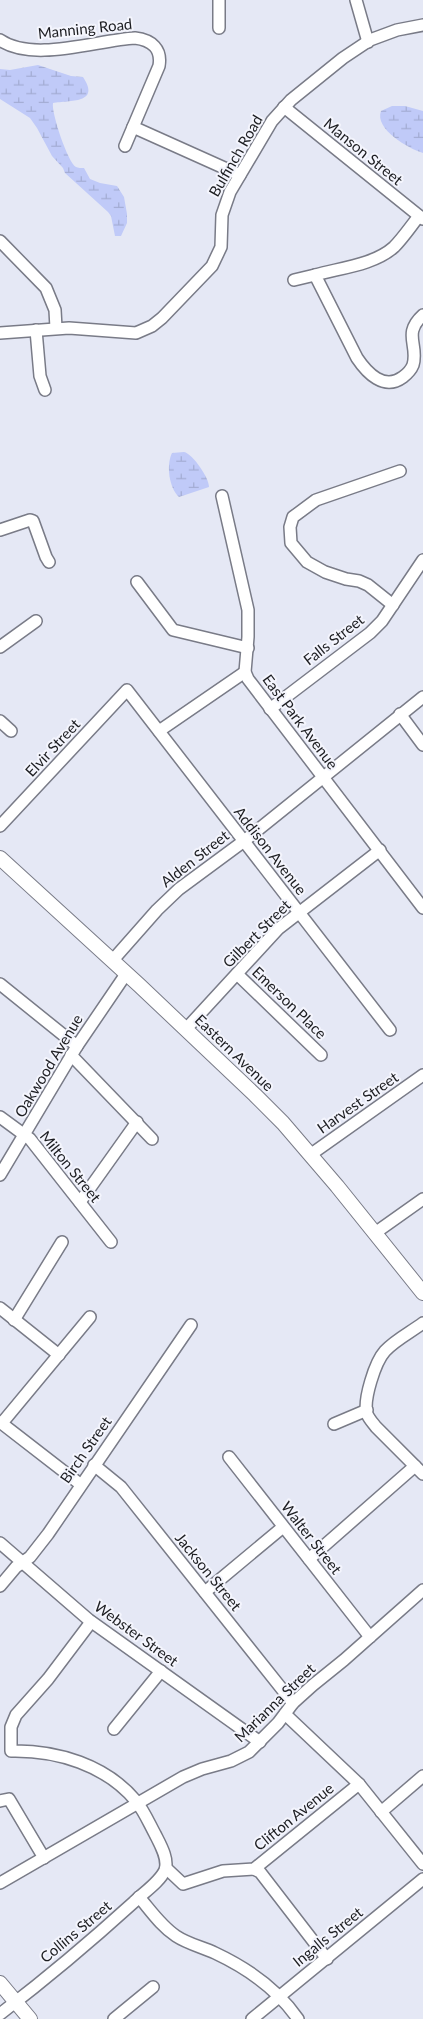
<svg xmlns="http://www.w3.org/2000/svg" width="423" height="2019" font-family="Lato,sans-serif">
<style>
.wetland{fill:url(#wetland-marsh)}
.lines{fill:none;stroke-linecap:round;stroke-linejoin:round}
.minor-casing{stroke:#797b87;stroke-width:14}
.major-casing{stroke:#797b87;stroke-width:16}
.minor{stroke:#fff;stroke-width:11}
.major{stroke:#fff;stroke-width:14}
.labels{text-anchor:middle;stroke-width:4;stroke-linejoin:round;paint-order:stroke}
.street-label{font-size:15px;fill:#1c1d21;stroke:#f4f5fd}
</style>
<defs>
<pattern id="wetland-marsh" width="20" height="14" patternUnits="userSpaceOnUse" patternTransform="scale(1.25)"><rect width="20" height="14" fill="#c0caf8"/><path d="M1 5h8M5 5V1M11 12h8M15 12V8" fill="none" stroke="#a4add4"/></pattern>
</defs>
<rect width="100%" height="100%" fill="#e5e8f5"/>
<g class="wetland">
<path d="M38,65l33,11 12,1c18,27 -13,23 -30,26 -2,9 15,60 23,64 2,1 5,1 8,1l6,11 10,4 17,3 7,11 3,17v9l-6,13h-6l-4,-20 -3,-4 -43,-39 -2,-5 -11,-12 -15,-28 -7,-10 -30,-19v-30l10,1z"/>
<path d="M392,106h13l18,5v42c-14,-4 -49,-24 -42,-42z"/>
<path d="M184,452c9,2 25,26 25,35l-30,10c-10,-9 -13,-32 -7,-44z"/>
</g>
<g class="lines">
<g class="minor-casing">
<g id="minor">
<path d="M356,0l12,42"/>
<path d="M219,28v-28"/>
<path d="M0,40c33,23 97,0 135,-2 17,2 27,11 24,28l-34,80"/>
<path d="M284,107l139,112"/>
<path d="M133,127l107,48"/>
<path d="M419,216c-8,10 -16,22 -25,31 -20,18 -54,21 -79,28l42,83c10,15 27,33 46,19 4,-3 8,-7 10,-12 6,-20 -11,-31 10,-50"/>
<path d="M0,241l46,47 9,22 1,18"/>
<path d="M294,280l21,-5"/>
<path d="M36,330l4,46 5,14"/>
<path d="M0,333l69,-5 67,5 16,-7 10,-8 50,-52 9,-19 1,-32 8,-23 42,-71 19,-21 52,-42 27,-18 27,-10 26,-5"/>
<path d="M222,496l26,114v27l-3,35 3,7 175,229"/>
<path d="M0,530l30,-10 3,1 13,36 3,5"/>
<path d="M137,582l36,48 75,18"/>
<path d="M393,605l-25,-20 -9,-4 -13,-2 -21,-7 -18,-10 -16,-19 -1,-16 3,-10 23,-17 84,-29"/>
<path d="M0,647l36,-26"/>
<path d="M270,709l100,-76 12,-12 41,-61"/>
<path d="M400,714l23,31"/>
<path d="M0,721l11,10"/>
<path d="M159,731l86,-59"/>
<path d="M0,826l127,-136 263,340"/>
<path d="M112,961l45,-51 22,-21 65,-48 179,-144"/>
<path d="M237,974l84,81"/>
<path d="M0,984l77,62"/>
<path d="M186,1029l92,-100 102,-79"/>
<path d="M71,1055l81,84"/>
<path d="M0,1117l30,22 81,103"/>
<path d="M310,1155l113,-80"/>
<path d="M0,1175l77,-129 49,-72"/>
<path d="M80,1202l57,-80"/>
<path d="M375,1233l48,-34"/>
<path d="M0,1308l59,47"/>
<path d="M14,1320l48,-78"/>
<path d="M423,1323c-12,9 -28,17 -38,28 -10,11 -22,49 -18,63 2,5 6,9 9,13l47,47"/>
<path d="M0,1422l80,62"/>
<path d="M2,1423l88,-106"/>
<path d="M334,1424l33,-14"/>
<path d="M229,1457l141,180"/>
<path d="M94,1465l27,22 172,216"/>
<path d="M0,1543l89,77 171,122"/>
<path d="M309,1559l106,-93"/>
<path d="M0,1586l16,-19 14,-10 18,-23 143,-209"/>
<path d="M205,1592l78,-65"/>
<path d="M285,1714l74,70 64,80"/>
<path d="M114,1729l47,-58"/>
<path d="M0,1801l9,-2 35,59"/>
<path d="M381,1812l42,-36"/>
<path d="M166,1868l17,16 40,-13 31,-2 105,-85"/>
<path d="M254,1869l6,3 67,87"/>
<path d="M0,1883l183,-106 19,-8 29,-8 18,-9 29,-29 15,-20 20,-18 31,-25 79,-70"/>
<path d="M139,1897c12,14 22,29 37,39 12,8 26,11 39,17 32,15 63,37 83,66"/>
<path d="M0,2014c46,-35 91,-73 134,-112 9,-9 26,-20 31,-32 4,-11 -5,-26 -10,-36 -6,-11 -11,-23 -19,-33 -30,-36 -79,-51 -125,-50v-24l5,-12 32,-36 43,-57"/>
<path d="M114,2019l39,-32"/>
<path d="M252,2019l171,-140"/>
</g>
</g>
<g class="major-casing">
<g id="major">
<path d="M0,858l139,127 116,110 28,28 54,63 86,107"/>
<path d="M0,1983l30,36"/>
</g>
</g>
<use href="#minor" class="minor"/>
<use href="#major" class="major"/>
</g>
<g class="labels">
<g class="street-label">
<text transform="translate(85 29) rotate(-6)" y="5">Manning Road</text>
<text transform="translate(363 152) rotate(39)" y="5">Manson Street</text>
<text transform="translate(236 156) rotate(-60)" y="5">Bulfinch Road</text>
<text transform="translate(334 640) rotate(-38)" y="5">Falls Street</text>
<text transform="translate(300 722) rotate(53)" y="5">East Park Avenue</text>
<text transform="translate(53 748) rotate(-47)" y="5">Elvir Street</text>
<text transform="translate(270 851) rotate(52)" y="5">Addison Avenue</text>
<text transform="translate(195 859) rotate(-38)" y="5">Alden Street</text>
<text transform="translate(257 934) rotate(-45)" y="5">Gilbert Street</text>
<text transform="translate(289 1003) rotate(44)" y="5">Emerson Place</text>
<text transform="translate(234 1053) rotate(44)" y="5">Eastern Avenue</text>
<text transform="translate(49 1066) rotate(-59)" y="5">Oakwood Avenue</text>
<text transform="translate(358 1103) rotate(-35)" y="5">Harvest Street</text>
<text transform="translate(70 1167) rotate(51)" y="5">Milton Street</text>
<text transform="translate(86 1450) rotate(-55)" y="5">Birch Street</text>
<text transform="translate(311 1538) rotate(52)" y="5">Walter Street</text>
<text transform="translate(208 1572) rotate(51)" y="5">Jackson Street</text>
<text transform="translate(136 1634) rotate(36)" y="5">Webster Street</text>
<text transform="translate(275 1703) rotate(-44)" y="5">Marianna Street</text>
<text transform="translate(294 1817) rotate(-39)" y="5">Clifton Avenue</text>
<text transform="translate(76 1932) rotate(-40)" y="5">Collins Street</text>
<text transform="translate(328 1937) rotate(-39)" y="5">Ingalls Street</text>
</g>
</g>
</svg>
